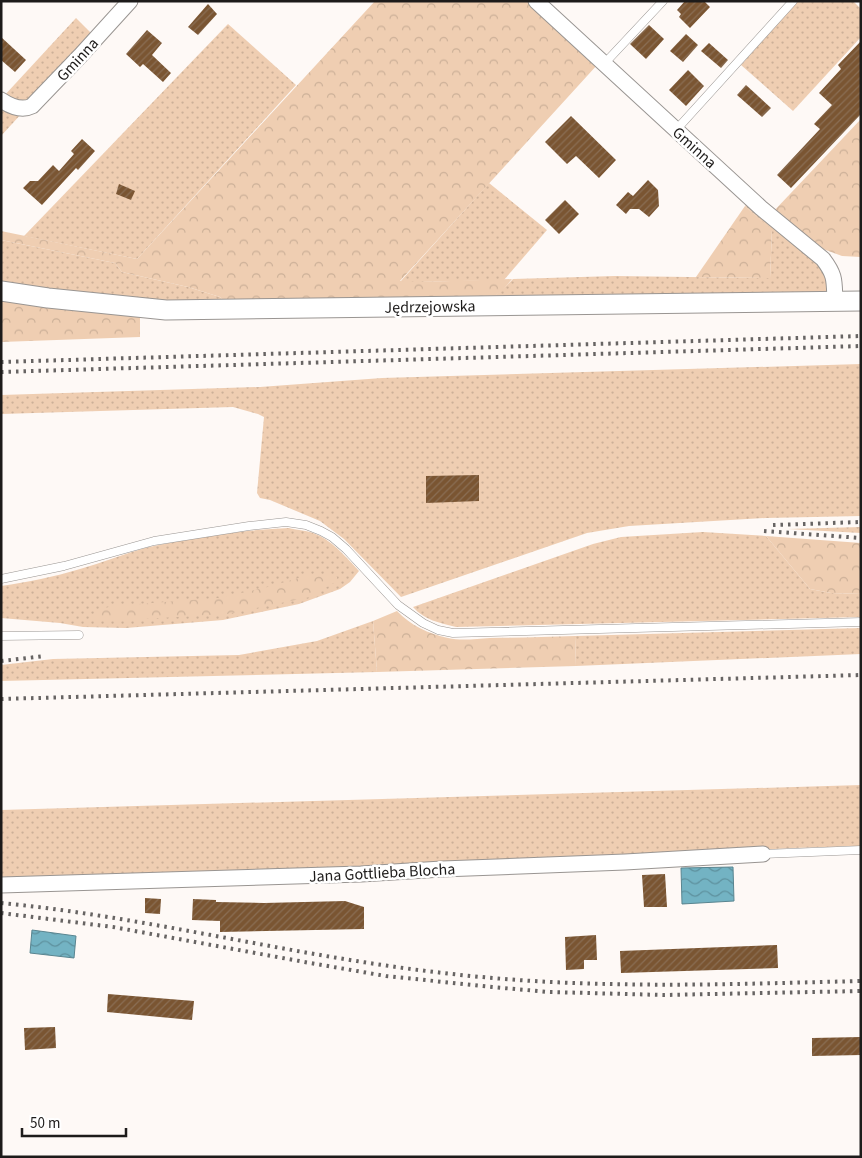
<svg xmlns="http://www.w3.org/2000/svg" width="862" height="1158" font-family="'Source Sans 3',sans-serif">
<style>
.grass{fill:url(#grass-dots)}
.forest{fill:url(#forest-crowns)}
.water{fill:url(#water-waves);stroke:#598590}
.building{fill:url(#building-hatch)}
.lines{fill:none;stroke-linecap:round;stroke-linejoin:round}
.service-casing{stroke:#999592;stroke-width:9}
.minor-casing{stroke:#999592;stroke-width:17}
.tertiary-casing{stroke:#999592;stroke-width:21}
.service{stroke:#fff;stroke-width:8}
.minor{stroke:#fff;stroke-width:15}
.tertiary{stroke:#fff;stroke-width:19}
.rail{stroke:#676463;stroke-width:4;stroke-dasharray:2.5 5;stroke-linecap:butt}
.labels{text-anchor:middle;stroke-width:5;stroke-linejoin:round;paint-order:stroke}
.street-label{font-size:16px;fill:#1d1b1a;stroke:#fff}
</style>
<defs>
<pattern id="grass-dots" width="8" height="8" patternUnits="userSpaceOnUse" patternTransform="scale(1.25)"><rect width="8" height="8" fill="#efceb2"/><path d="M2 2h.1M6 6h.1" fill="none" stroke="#ccb098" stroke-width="1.8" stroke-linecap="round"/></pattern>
<pattern id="forest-crowns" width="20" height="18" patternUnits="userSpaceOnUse" patternTransform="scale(1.25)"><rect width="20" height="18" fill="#efceb2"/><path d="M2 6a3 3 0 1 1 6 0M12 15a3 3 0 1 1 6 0" fill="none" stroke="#ccb098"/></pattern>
<pattern id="water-waves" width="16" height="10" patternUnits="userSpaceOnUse" patternTransform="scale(1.25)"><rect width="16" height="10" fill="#73b3c3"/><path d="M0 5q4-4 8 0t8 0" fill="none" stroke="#5e919e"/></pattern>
<pattern id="building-hatch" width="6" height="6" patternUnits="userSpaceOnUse" patternTransform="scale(1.25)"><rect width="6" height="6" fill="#7a5532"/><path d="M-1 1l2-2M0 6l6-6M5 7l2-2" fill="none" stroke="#8a6e54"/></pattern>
</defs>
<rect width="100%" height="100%" fill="#fef9f6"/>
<g class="grass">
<path d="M798,1h55l8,8v28l-68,74 -52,-46z"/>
<path d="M76,18l18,18 -61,63 -12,4 -18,-6z"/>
<path d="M228,24l68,61 -159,174 -113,-23z"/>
<path d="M1,106l21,7 -21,23z"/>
<path d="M489,183l58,47 -43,50 -83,2h-21z"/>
<path d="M749,201l60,51 20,24 -1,16 -335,5 9,-7 11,-11 102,-3 155,2 2,-47 -27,-25z"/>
<path d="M1,240l114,23 7,9 66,15 32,10 7,6h-56l-170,-18z"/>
<path d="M861,364v152l-95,2 -137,8 -42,7 -186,64 -57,-58 -24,-18 -50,-21 -10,-2 -3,-5 7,-76 -6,-3 -25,-7 -232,7v-19l259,-8 122,-9z"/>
<path d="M861,527v6l-73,-4z"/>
<path d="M289,528c7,2 16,2 24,5 18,6 33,24 46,38l-9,11 -10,7 -41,15 -76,16 -97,8 -43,-1 -23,-4 -59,-5v-32c27,-4 53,-9 79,-17 22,-6 43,-15 65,-21 47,-11 96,-18 144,-20z"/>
<path d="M703,532l63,4 44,53 21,4 30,1v23l-405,10c-16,-4 -32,-7 -43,-20l180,-63 28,-7z"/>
<path d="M373,621l4,51 -376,9v-16l52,-6 186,-4 78,-14z"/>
<path d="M861,628v26l-285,12 -1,-30z"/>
<path d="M861,785v61l-68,2 -155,9 -637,25v-72z"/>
</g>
<g class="forest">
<path d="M375,1h156l67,63 -198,217 21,1 91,-3 -10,12 -9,6 -266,6 -7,-6 -32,-10 -66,-15 -7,-9 -114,-23v-9l136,28z"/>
<path d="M861,119v138l-19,-1 -19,-7 -51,-36z"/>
<path d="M745,206l27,24 -2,48 -74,-1z"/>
<path d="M1,296l139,17v24l-139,5z"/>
<path d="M766,536l95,7v51l-30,-1 -21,-4z"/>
<path d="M316,573l21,4v4l-27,16 -83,17 -119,7 -12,-2 -2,-5 8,-5 10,-3 106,-8 46,-10z"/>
<path d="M397,611c13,14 32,23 51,27 13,3 28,1 42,0 28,0 56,-1 85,-2l1,30 -199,6 -4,-51z"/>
</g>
<g class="water">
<path d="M733,867l1,34 -52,3 -1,-36z"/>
<path d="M32,930l44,6 -2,22 -44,-5z"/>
</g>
<g class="building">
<path d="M685,1h19l6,6 -20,21 -11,-11 2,-3 -4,-4z"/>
<path d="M208,4l9,10 -19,21 -10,-8z"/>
<path d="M649,25l15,14 -18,20 -16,-15z"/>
<path d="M147,30l15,13 -10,12 19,18 -8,9 -20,-18 -3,3 -14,-13z"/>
<path d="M686,34l12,11 -15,17 -13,-11z"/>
<path d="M1,37l25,23 -11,12 -14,-12z"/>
<path d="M861,41v73l-70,74 -14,-13 43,-46 -6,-5 18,-19 -13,-12 22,-24 -3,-4z"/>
<path d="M709,43l19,17 -7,8 -20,-17z"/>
<path d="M688,70l16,16 -18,20 -17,-16z"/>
<path d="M746,85l25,23 -9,9 -25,-22z"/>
<path d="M571,116l45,44 -17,18 -23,-22 -9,8 -22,-22z"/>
<path d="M82,139l13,12 -17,19 -2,-2 -34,37 -19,-17 7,-7h8l15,-16 6,6 15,-17 -3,-3z"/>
<path d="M648,180l10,10 1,16 -10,11 -10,-8h-9l-4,5 -10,-9 12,-13 5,4z"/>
<path d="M119,184l16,7 -4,9 -15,-6z"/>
<path d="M565,200l14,14 -20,20 -14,-14z"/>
<path d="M479,475v26l-53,2v-27z"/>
<path d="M665,874l2,33h-23l-2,-32z"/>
<path d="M145,898l16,1 -1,15 -15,-1z"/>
<path d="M193,899l23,1v2l48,1 81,-2 19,6v22l-144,3v-11l-28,-1z"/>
<path d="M596,935l1,25h-13v9l-18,1 -1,-33z"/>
<path d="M777,945l1,23 -157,5 -1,-22z"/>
<path d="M108,994l86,7 -2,19 -85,-8z"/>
<path d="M55,1027l1,21 -31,2 -1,-22z"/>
<path d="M861,1037v18l-49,1v-18z"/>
</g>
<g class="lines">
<g class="service-casing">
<g id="service">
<path d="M604,64l59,-63"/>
<path d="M676,130l117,-129"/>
<path d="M1,579l63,-13 90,-25 95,-15 37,-4 20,3 15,6 11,6 14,12 52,56 25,18 15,7 15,3 408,-11"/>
<path d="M1,636l78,-1"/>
<path d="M763,854l98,-4"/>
</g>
</g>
<g class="minor-casing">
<g id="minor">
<path d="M536,1l225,207 62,51c13,17 11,22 12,43"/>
<path d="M1,100c9,6 21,11 31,6l48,-50 50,-55"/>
<path d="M1,885l360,-11 81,-5 183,-7 138,-8"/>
</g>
</g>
<g class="tertiary-casing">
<path id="tertiary" d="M1,291l47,7 118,12 695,-9"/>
</g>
<use href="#service" class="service"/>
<use href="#minor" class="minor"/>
<use href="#tertiary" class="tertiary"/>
<g class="rail">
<path d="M1,362l860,-26"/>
<path d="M1,372l860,-26"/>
<path d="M773,525l88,-3"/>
<path d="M764,531l97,7"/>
<path d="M1,661l44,-5"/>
<path d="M1,699l860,-24"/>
<path d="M1,903c146,14 288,52 434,69 57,7 116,11 174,12 84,2 168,-1 252,-3"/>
<path d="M1,913l112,14 197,36 76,13 106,11 57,5 115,3 197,-4"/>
</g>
</g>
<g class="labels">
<g class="street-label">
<text transform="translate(77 59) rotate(-47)" y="6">Gminna</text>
<text transform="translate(695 147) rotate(42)" y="6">Gminna</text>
<text transform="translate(430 306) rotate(-1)" y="6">Jędrzejowska</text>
<text transform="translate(382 872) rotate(-3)" y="6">Jana Gottlieba Blocha</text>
</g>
</g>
<rect width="862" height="1158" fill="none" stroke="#1d1b1a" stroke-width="5"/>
<path d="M22 1128v8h104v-8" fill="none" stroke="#1d1b1a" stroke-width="2.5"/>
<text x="30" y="1128" font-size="15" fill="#1d1b1a" stroke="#ffffff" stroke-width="4" paint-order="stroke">50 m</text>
</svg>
